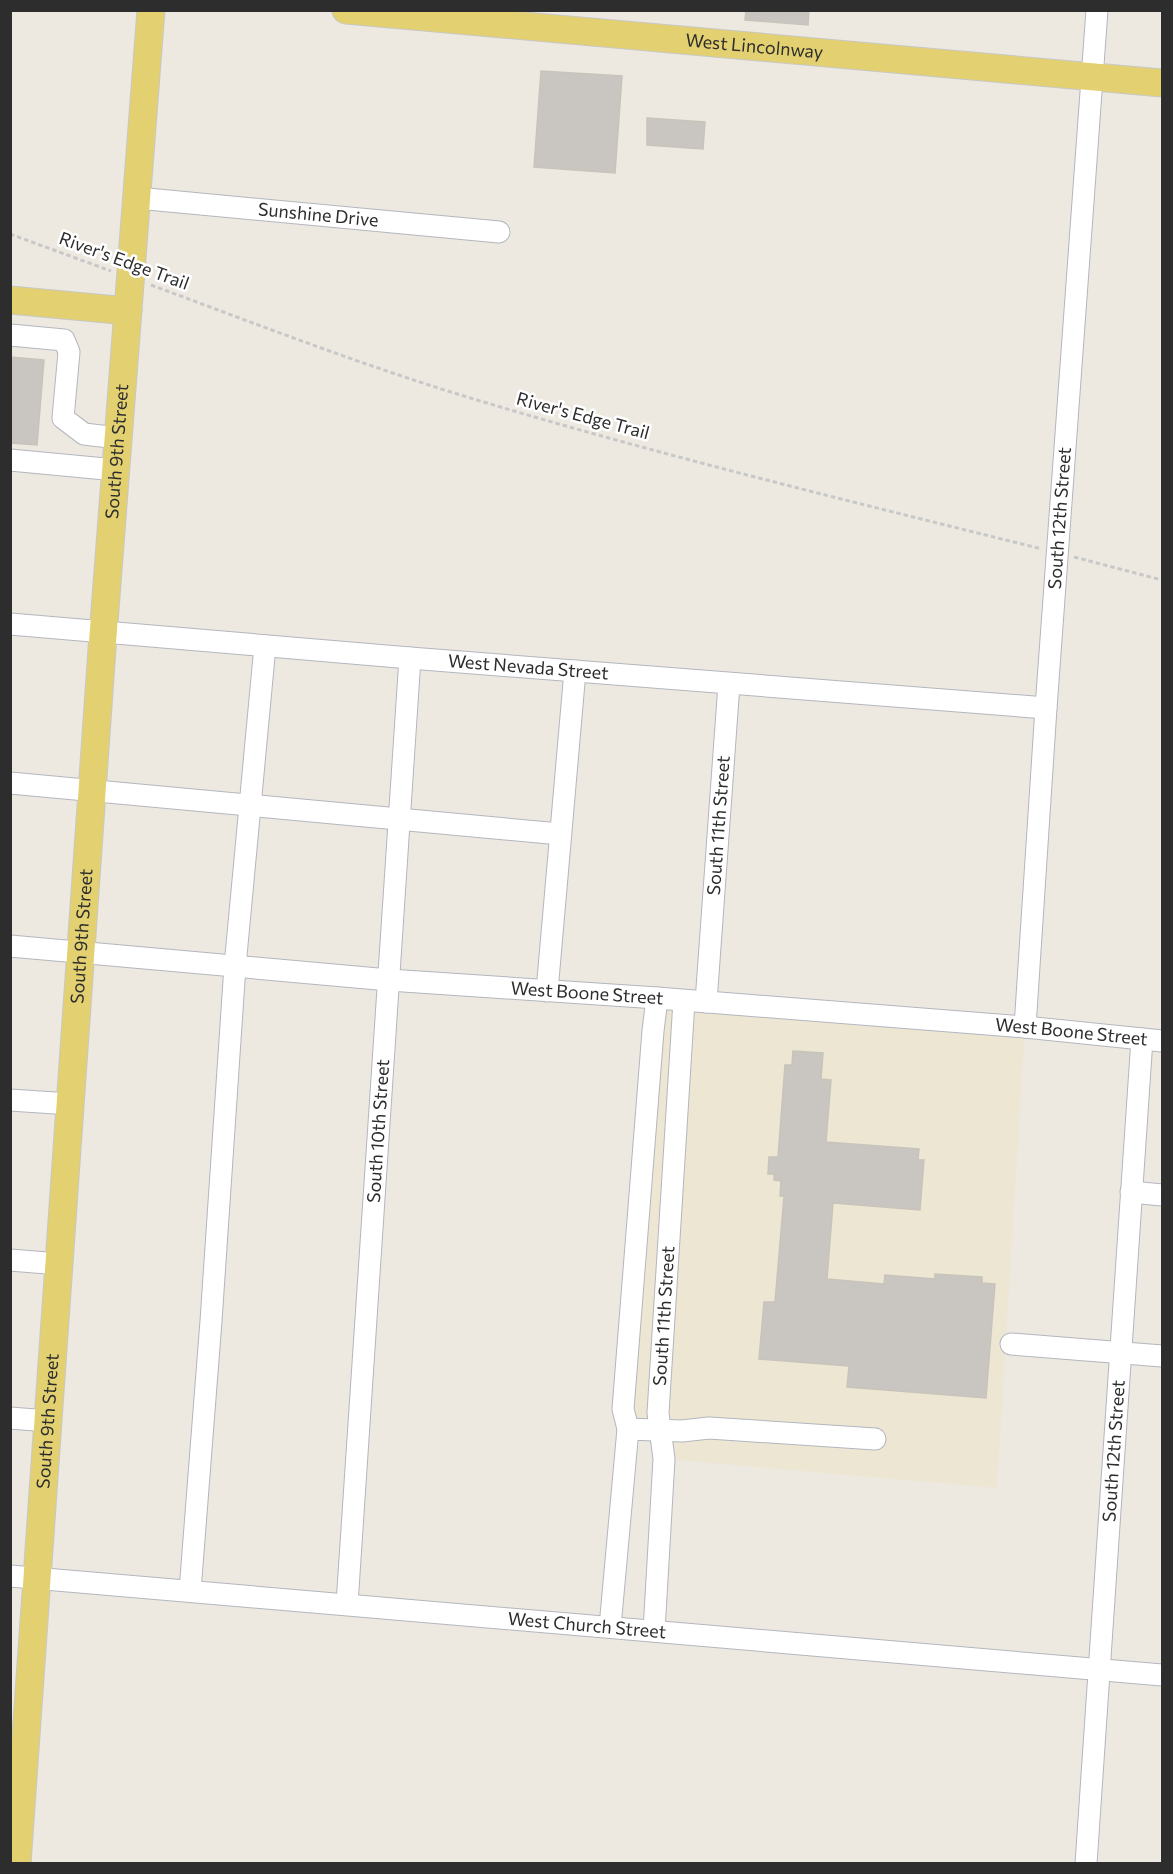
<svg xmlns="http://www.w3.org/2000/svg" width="1173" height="1874" font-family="Commissioner,sans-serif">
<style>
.education{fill:#ece6d3}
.building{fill:#c9c5c0;stroke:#c8c4bb;stroke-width:1.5}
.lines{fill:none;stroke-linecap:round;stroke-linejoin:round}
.minor-casing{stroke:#b4b6bf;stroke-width:23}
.major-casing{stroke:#c8c8c8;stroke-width:29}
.path{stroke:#c8c8c8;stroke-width:3;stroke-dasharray:4.5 3;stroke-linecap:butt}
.minor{stroke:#fff;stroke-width:21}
.major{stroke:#e2d071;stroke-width:27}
.labels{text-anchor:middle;stroke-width:5;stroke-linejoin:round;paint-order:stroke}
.street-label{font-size:18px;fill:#2d2d2d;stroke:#fff}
</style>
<rect width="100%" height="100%" fill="#ede9e1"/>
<path class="education" d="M666,999l359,28 -28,461 -333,-29 -35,-43z"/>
<g class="building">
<path d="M746,10h63l-1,15 -63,-5z"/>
<path d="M541,71l81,5 -7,97 -81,-6z"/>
<path d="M647,118l58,4 -2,27 -56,-4z"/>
<path d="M10,357l34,3 -7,85 -27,-2z"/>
<path d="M793,1051l30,2 -2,26 10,1 -5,62 93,7 -1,11h6l-4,50 -87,-7 -6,76 57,5 1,-9 50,4v-5l47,3v6l13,1 -9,114 -139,-11 2,-21 -90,-7 5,-57h11l9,-106h-4l1,-15 -7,-1v-6h-6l1,-17h9l7,-92h7z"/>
</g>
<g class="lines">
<g class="minor-casing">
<g id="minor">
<path id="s1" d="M137,198l362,34"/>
<path d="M10,335l54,5 5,12 -6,66 21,16 34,4"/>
<path d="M10,460l106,10"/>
<path id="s2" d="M10,624l400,34 636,50"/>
<path d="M10,783l550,51"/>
<path id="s3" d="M10,946l379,34 268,18 368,29 137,14"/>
<path d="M547,991l28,-320"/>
<path id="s4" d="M706,1002l23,-318"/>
<path id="s5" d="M1025,1027l21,-319 51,-698"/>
<path d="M10,1100l60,4"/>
<path d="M1131,1192l31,3"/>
<path d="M10,1260l49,4"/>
<path d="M1011,1344l151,12"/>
<path d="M10,1418l38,3"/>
<path d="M628,1429l54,2 27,-3 166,11"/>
<path id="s6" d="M10,1576l1152,99"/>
<path d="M190,1591l21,-270 24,-355 30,-320"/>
<path id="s7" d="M347,1604l63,-946"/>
<path d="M610,1627l18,-198 -5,-20 30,-378 4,-33"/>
<path id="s8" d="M654,1631l10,-172 -6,-46 26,-412"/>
<path id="s9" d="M1086,1864l56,-825"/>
</g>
</g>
<g class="major-casing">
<g id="major">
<path id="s10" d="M346,10l816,73"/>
<path d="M10,300l118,11"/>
<path id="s11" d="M17,1864l85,-1215 49,-639"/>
</g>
</g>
<g class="path">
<path d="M10,234l101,37"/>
<path d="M151,285c108,40 216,82 326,115 186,56 376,102 565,149"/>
<path d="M1074,557l88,23"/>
</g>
<use href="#minor" class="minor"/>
<use href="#major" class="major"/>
</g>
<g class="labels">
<g class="street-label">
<text dy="6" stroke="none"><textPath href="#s10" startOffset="410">West Lincolnway</textPath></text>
<text dy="6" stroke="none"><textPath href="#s1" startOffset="182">Sunshine Drive</textPath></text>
<text transform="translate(124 261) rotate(20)" y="6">River's Edge Trail</text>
<text transform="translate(583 416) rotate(15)" y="6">River's Edge Trail</text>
<text dy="6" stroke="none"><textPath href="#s11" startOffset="1416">South 9th Street</textPath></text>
<text dy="6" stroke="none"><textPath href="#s5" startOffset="510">South 12th Street</textPath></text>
<text dy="6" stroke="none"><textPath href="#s2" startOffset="520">West Nevada Street</textPath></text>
<text dy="6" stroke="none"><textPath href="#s4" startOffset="177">South 11th Street</textPath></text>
<text dy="6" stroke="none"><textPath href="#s11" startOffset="930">South 9th Street</textPath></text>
<text dy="6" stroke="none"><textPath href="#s3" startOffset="579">West Boone Street</textPath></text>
<text dy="6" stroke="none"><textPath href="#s3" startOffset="1065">West Boone Street</textPath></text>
<text dy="6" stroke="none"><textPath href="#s7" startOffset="474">South 10th Street</textPath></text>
<text dy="6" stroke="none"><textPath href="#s8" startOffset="316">South 11th Street</textPath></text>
<text dy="6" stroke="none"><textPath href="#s11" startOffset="444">South 9th Street</textPath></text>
<text dy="6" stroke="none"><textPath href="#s9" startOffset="414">South 12th Street</textPath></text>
<text dy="6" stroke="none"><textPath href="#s6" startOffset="579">West Church Street</textPath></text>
</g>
</g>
<rect width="1173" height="1874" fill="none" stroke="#2d2d2d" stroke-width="24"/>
</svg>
